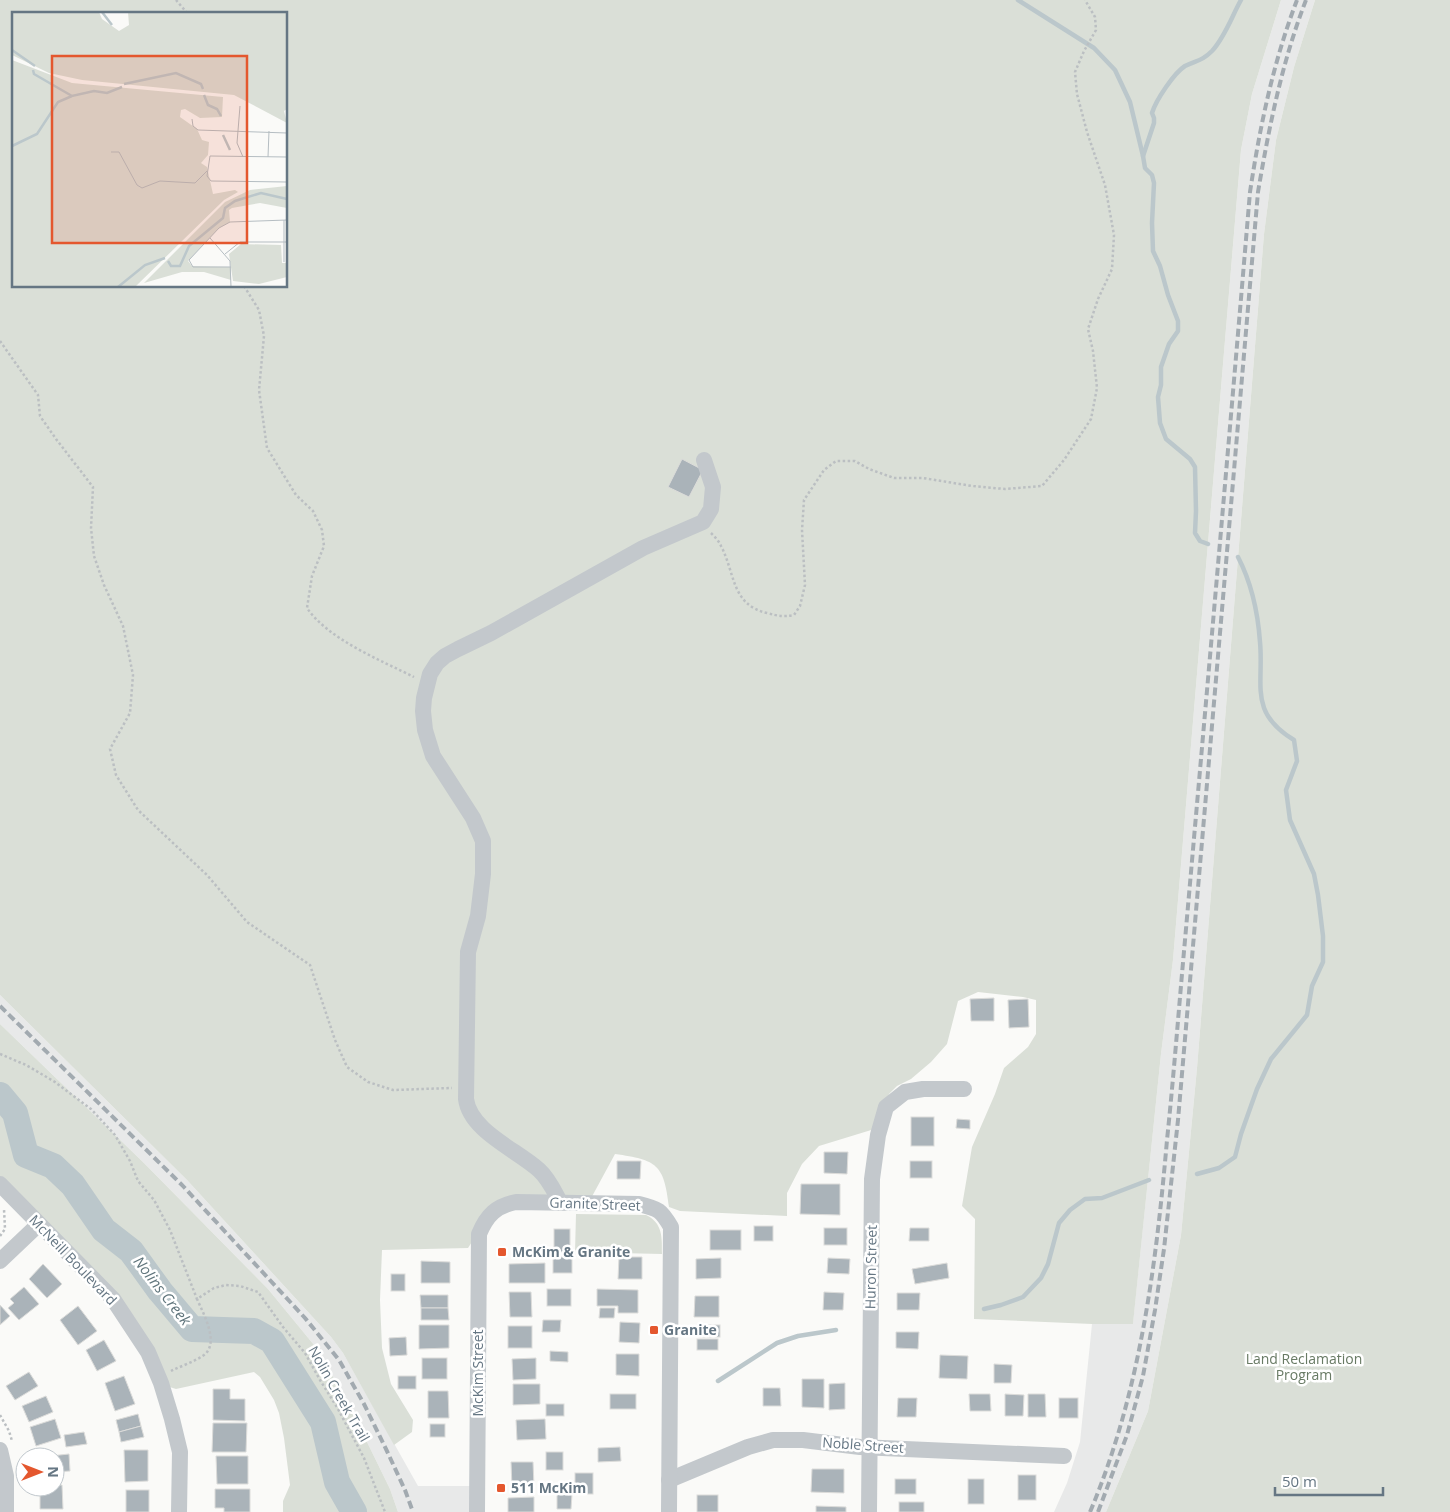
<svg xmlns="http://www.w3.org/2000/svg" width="1450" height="1512" font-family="'Open Sans',sans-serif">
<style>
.built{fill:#e8e9e9}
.green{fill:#dadfd7;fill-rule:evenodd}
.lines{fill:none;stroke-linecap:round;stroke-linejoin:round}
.stream{stroke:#bbc7cb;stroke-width:4.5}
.river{stroke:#bbc7cb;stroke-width:26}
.building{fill:#aab3b9;stroke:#dcdcda}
.path{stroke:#bbbfc2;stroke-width:2.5;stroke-dasharray:2.5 2.5;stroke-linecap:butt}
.minor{stroke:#c3c8cc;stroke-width:16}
.rail{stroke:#a2aab0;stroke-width:4;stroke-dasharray:8 4;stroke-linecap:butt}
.poi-dot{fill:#e4572e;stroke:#fff;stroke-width:2}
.labels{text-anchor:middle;stroke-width:5;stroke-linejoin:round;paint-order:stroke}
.street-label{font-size:14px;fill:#657683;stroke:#fff}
.poi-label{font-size:14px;font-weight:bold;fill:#657683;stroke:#fff;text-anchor:start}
.park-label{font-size:14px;fill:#687a64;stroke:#fff}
.water-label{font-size:15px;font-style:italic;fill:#60757c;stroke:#fff}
.inset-river{fill:none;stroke:#bbc7cb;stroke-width:2.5}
.inset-road{fill:none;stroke:#b5bdc2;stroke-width:1}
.view{fill:#e4572e;fill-opacity:0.15;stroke:#e4572e;stroke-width:2.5}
.inset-edge{fill:none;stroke:#657683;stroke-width:2.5}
</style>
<rect width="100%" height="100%" fill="#fafaf8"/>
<g class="built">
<path d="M1281,0h34l-21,67 -18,73 -12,94 -67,834 -16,167 -33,176 -42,101h-52l13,-29 13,-41 12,-118 41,-1 28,-269 12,-94 68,-810 11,-56z"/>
<path d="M0,995l187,185 144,157 12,16 75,133h58v26h-78l-8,-23 -43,-88 -33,-56 -46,-56 -124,-126 -144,-139z"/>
</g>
<g class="green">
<path d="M0,0h1281l-29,94 -11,56 -68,810 -12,94 -28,270h-41l-118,-5 1,-100 -13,-13 10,-59 23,-53 9,-26 24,-21 8,-13v-34l-13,-3 -45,-5 -20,9 -11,43 -16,18 -20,17 -14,7 -8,8 -4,12 -4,21 -62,19 -17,18 -15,29v23l-107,-5 -11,-4c-5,-43 -12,-47 -54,-53l-26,48 -74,-2 -38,34 -9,14 -86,2 -2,50 2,48 9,36 22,36 -1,12 -18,13 -51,-92 -12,-16 -144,-157 -187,-185zM14,14h272v272h-272z"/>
<path d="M1315,0h135v1512h-344l42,-101 33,-176 16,-167 67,-834 12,-94 18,-73z"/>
<path d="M0,1024l144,139 124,126 46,56 33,56 43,88 8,23h-115v-11l7,-16 -6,-47 -5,-25 -5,-13 -14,-23 -6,-5 -78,17 -16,-5 -48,-84 -112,-114z"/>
<path d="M576,1214l70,1c17,8 16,23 16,39l-87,-2z"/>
</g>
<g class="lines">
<g class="stream">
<path d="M1018,0l76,48 21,22 15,32 13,54"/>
<path d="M1208,544l-8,-3 -5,-8 1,-22 -1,-44 -5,-8 -24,-20 -6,-16 -2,-26 3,-12v-18l8,-23 9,-13v-10l-10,-26 -8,-29 -7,-15 -1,-28 2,-40 -2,-8 -7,-7 -2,-12 11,-33v-5l-2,-5c4,-13 22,-40 33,-47 12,-6 17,-5 27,-15 13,-14 20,-35 29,-51"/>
<path d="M1197,1174l22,-6 16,-11 6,-23 16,-45 14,-30 36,-44 5,-29 11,-24v-26l-5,-41 -4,-21 -24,-54 -4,-30 11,-29 -3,-21c-46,-28 -30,-55 -34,-98 -2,-28 -9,-60 -22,-85"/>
<path d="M984,1309l17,-4 22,-8 18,-19 7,-14 11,-41 11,-13 15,-11 17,-1 47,-18"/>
<path d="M718,1381l59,-38 21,-7 38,-6"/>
</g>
<path class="river" d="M0,1095l15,18 11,42 27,11 20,19 31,45 27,21 29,40 32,38 62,2 18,10 51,81 14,60 17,30"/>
</g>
<g class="building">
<path d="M682,459l21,11 -14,27 -21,-10z"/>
<path d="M994,998v23h-23l-1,-22z"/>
<path d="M1028,999l1,28 -20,1 -1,-28z"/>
<rect x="911" y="1117" width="23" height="29"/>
<path d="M957,1119l13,1v9l-14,-1z"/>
<path d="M824,1152h24l-1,22 -23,-1z"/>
<path d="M617,1161h24l-1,18h-23z"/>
<rect x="910" y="1161" width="22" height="17"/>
<path d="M801,1184h39v31l-40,-1z"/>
<rect x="754" y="1226" width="19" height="15"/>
<rect x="824" y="1228" width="23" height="17"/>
<path d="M910,1228h19v13h-20z"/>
<rect x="554" y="1229" width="16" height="23"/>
<rect x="710" y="1230" width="31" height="20"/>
<rect x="553" y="1257" width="19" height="16"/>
<path d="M619,1257h23v22h-24z"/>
<path d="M721,1258v20l-25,1v-20z"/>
<path d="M828,1258l22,1 -1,15 -22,-1z"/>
<path d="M421,1261l29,1v21h-29z"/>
<path d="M545,1263v20h-36v-19z"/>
<path d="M947,1263l2,15 -34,6 -3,-15z"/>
<path d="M43,1264l19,20 -15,14 -18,-19z"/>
<rect x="391" y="1274" width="14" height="17"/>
<path d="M24,1287l15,17 -20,16 -11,-12 6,-5 -4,-4z"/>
<rect x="547" y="1289" width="24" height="17"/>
<path d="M597,1289l41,1v23h-20v-7h-21z"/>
<path d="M509,1292h22l1,25h-22z"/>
<path d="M824,1292l20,1 -1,17h-20z"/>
<path d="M897,1293h23l-1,17h-22z"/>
<path d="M420,1295h28v13h-27z"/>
<path d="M695,1296h24v21h-25z"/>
<path d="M0,1305l10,11 -10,9z"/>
<path d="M78,1306l19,25 -19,14 -18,-25z"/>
<path d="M421,1308h27l1,12h-28z"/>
<path d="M600,1308h15l-1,10h-15z"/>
<path d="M543,1320h18l-1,12h-18z"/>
<path d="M620,1322l20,1 -1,20 -20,-1z"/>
<path d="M419,1325h30v23l-30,1z"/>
<rect x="699" y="1325" width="21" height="12"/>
<rect x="508" y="1326" width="24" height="22"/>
<path d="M896,1332h23l-1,17 -22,-1z"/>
<path d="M406,1337l1,18 -17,1 -1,-18z"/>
<rect x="697" y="1339" width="21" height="11"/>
<path d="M104,1340l12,21 -19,10 -11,-21z"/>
<path d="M550,1351l18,1v10l-18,-1z"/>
<path d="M616,1354h23v22l-23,-1z"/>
<path d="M940,1355l28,1 -1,23 -28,-1z"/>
<rect x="422" y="1358" width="25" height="21"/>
<path d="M536,1358v21l-23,1 -1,-21z"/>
<path d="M994,1364l18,1 -1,18h-17z"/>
<path d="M29,1372l9,14 -23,14 -9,-14z"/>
<path d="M124,1376l11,28 -20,7 -10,-28z"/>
<rect x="398" y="1376" width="18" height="13"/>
<path d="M802,1379h22v29l-22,-1z"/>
<path d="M845,1383v26l-16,1v-26z"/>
<path d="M513,1384h27v20l-27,1z"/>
<path d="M763,1388h17l1,18h-18z"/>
<path d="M213,1389h17v10h15v22l-32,-1z"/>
<path d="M428,1391h20l1,27h-21z"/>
<rect x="610" y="1394" width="26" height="15"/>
<path d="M969,1394h21l1,17h-21z"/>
<path d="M1005,1394l19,1 -1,21h-18z"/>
<path d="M1028,1394h17l1,23h-18z"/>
<path d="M46,1396l7,16 -24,10 -7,-16z"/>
<path d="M898,1398h19l-1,19h-19z"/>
<rect x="1059" y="1398" width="19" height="20"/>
<rect x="546" y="1404" width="18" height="12"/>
<path d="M138,1414l3,12 -22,6 -3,-12z"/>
<path d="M55,1419l6,19 -25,8 -6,-19z"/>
<path d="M545,1419l1,20 -29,1 -1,-20z"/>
<path d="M213,1423h34l-1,29h-34z"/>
<rect x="430" y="1424" width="15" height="13"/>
<path d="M141,1426l3,11 -23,5 -2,-10z"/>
<path d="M84,1432l3,12 -21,3 -2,-12z"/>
<path d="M620,1447l1,14 -23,1v-14z"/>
<path d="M124,1450h24v31l-23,1z"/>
<rect x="546" y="1452" width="17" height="18"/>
<path d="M69,1454l1,17 -15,1v-15h-14z"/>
<path d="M216,1456h32v28h-31z"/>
<path d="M511,1462h22l1,25h-22z"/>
<path d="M812,1469h32v24l-33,-1z"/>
<rect x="575" y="1473" width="18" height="21"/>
<rect x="1018" y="1475" width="18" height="25"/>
<rect x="895" y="1479" width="21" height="15"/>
<rect x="968" y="1479" width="16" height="25"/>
<path d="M55,1485h7l1,24h-23v-22h15z"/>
<path d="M215,1489h35v23h-26v-4h-9z"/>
<rect x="126" y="1490" width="23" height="22"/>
<path d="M557,1494h15l-1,15h-14z"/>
<rect x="697" y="1495" width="21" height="17"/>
<path d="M534,1497v15h-26v-14z"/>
<rect x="899" y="1502" width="25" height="10"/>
<path d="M816,1506l30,1v5h-30z"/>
</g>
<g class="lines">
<g class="path">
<path d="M176,0l12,14"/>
<path d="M244,286l15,24 5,26 -5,54 8,58 29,47 17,16 9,19 2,16 -12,30 -5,32c21,31 73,52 107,69"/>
<path d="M0,341l38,54 2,21 16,23 37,48 -2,41 3,28 10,29 19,41 10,49 -3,38 -20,36 6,26 22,35 69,65 40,47 63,43 25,75 12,27 21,15 25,8 59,-2"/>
<path d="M711,533c4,4 8,8 10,13 14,26 10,59 46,67 11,3 16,4 27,2l6,-9 5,-21 -3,-55 2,-30 20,-30 12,-9h19l14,8 25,9h29l49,8 33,3 37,-3 22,-26 27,-41 6,-31 -4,-37 -5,-22 10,-30 14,-30 2,-34 -9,-50 -18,-53 -10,-38 -2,-22 9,-21 12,-21 -1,-13 -10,-17"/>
<path d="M0,1054l26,11 29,17 36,27 24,26 15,26 8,20 16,19 16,30 27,69"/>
<path d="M0,1236l5,-7 -1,-20"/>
<path d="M171,1371c10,-5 23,-9 33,-16 16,-12 -1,-42 -7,-56l17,-11 12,-3 14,1 18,6 25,35 22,26 15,27 18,29 26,49 21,54"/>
<path d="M0,1415l9,16 3,10"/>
</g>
<g class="minor">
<path d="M0,1184l113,115 35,53 13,31 11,36 8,33 -1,60"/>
<path d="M560,1202c-6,-11 -11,-23 -21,-32 -22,-20 -69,-39 -73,-71l2,-147 10,-36 5,-42v-33l-10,-23 -40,-62 -8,-26 -2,-19 1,-13 6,-24 7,-11 8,-7 13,-7 33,-16 152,-85 60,-26 8,-13 2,-22 -9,-27"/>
<path d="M0,1261l39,-37"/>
<path d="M0,1450l6,26v36"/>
<path d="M669,1480l79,-33 25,-7h30l57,7 204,9"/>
<path d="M477,1512l2,-278c8,-19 17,-28 37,-32l123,2c20,5 22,6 32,23l-2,285"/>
<path d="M869,1512l3,-333 6,-44 8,-28 19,-15 18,-3h41"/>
</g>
<g class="rail">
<path d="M0,1006l182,179 123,133 34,42 25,44 22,45 19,41 8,22"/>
<path d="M1090,1512c50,-118 66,-246 77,-372 7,-67 12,-134 18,-200 22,-249 44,-498 65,-748 10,-66 23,-129 47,-192"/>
<path d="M1098,1512l29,-77 16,-59 12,-66 9,-61 14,-129 80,-928c11,-65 24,-130 48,-192"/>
</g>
</g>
<g class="poi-dot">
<rect x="497" y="1247" width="10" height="10" rx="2.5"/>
<rect x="649" y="1325" width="10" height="10" rx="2.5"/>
<rect x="496" y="1483" width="10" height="10" rx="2.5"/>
</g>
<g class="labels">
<g class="street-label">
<text transform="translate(595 1204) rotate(2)" y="5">Granite Street</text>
<text transform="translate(73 1260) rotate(46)" y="5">McNeill Boulevard</text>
<text transform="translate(871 1267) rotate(-89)" y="5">Huron Street</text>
<text transform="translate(478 1373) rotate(-90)" y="5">McKim Street</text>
<text transform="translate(339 1394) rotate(60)" y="5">Nolin Creek Trail</text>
<text transform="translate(863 1445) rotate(4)" y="5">Noble Street</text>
</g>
<g class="poi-label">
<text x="512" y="1257">McKim &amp; Granite</text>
<text x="664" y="1335">Granite</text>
<text x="511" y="1493">511 McKim</text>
</g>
<g class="park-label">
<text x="1304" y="1364">Land Reclamation<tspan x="1304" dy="16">Program</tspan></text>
</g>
<g class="water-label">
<text transform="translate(162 1291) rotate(52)" y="5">Nolins Creek</text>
</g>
</g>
<g transform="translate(12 12)">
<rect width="275" height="275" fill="#fafaf8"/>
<path d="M0,0h87l3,7 17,12 10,-6 -1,-13h159v97l-3,2 3,12 -53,-28 -152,-15 -33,-7 -37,-18zM0,48l60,23 151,14 -1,20 -22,1 -15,-9 -4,1 -1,7 17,12 5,11 7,2 -1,13 -7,8 6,4 6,27 22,-4 3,2 -14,8 -89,87h-123zM275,174v22l-27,-5 -28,5 -3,2 1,12 -11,6 -31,33 4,5 39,1v13l-27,-8h-22l-38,11 81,-81 25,-12zM229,232l40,1 1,18h5v14l-28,7 -26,-3 -4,-27z" fill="#dadfd7"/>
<path class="inset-river" d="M90,0l10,13M0,38l23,16M21,58l1,4 38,22 22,-5 13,2 15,-6M112,72l52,-11 25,11 2,5M192,83l4,10 9,4 4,7M211,123l7,15M0,134l25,-12 21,-32 14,-6M156,249l3,5h9l9,-20 34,-28 2,-10 10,-7 26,-8 26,6M106,275l27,-22 20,-7"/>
<path class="inset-road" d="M228,94l-3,37 6,14M180,107l1,7 5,4 89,3M99,140h8l18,33 5,3 18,-7 35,2 12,-12M256,145l1,-26M275,145l-77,-1 -3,20 4,5 76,1M272,208v42M198,226l20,23 1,26M213,242l15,-12h47M219,255h-38l-4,-7 30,-32 11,-6 57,-2"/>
<path class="view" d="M40,44h195v187h-195z"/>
<rect width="275" height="275" class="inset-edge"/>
</g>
<g transform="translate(40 1472) rotate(90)"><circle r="24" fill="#ffffff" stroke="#c1c8cd"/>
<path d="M0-4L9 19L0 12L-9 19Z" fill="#e4572e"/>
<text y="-8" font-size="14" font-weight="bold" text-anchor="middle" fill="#657683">N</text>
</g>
<path d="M1275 1487v8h108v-8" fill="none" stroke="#657683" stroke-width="2.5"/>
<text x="1282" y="1487" font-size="15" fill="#657683" stroke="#ffffff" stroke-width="4" paint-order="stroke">50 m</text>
</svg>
